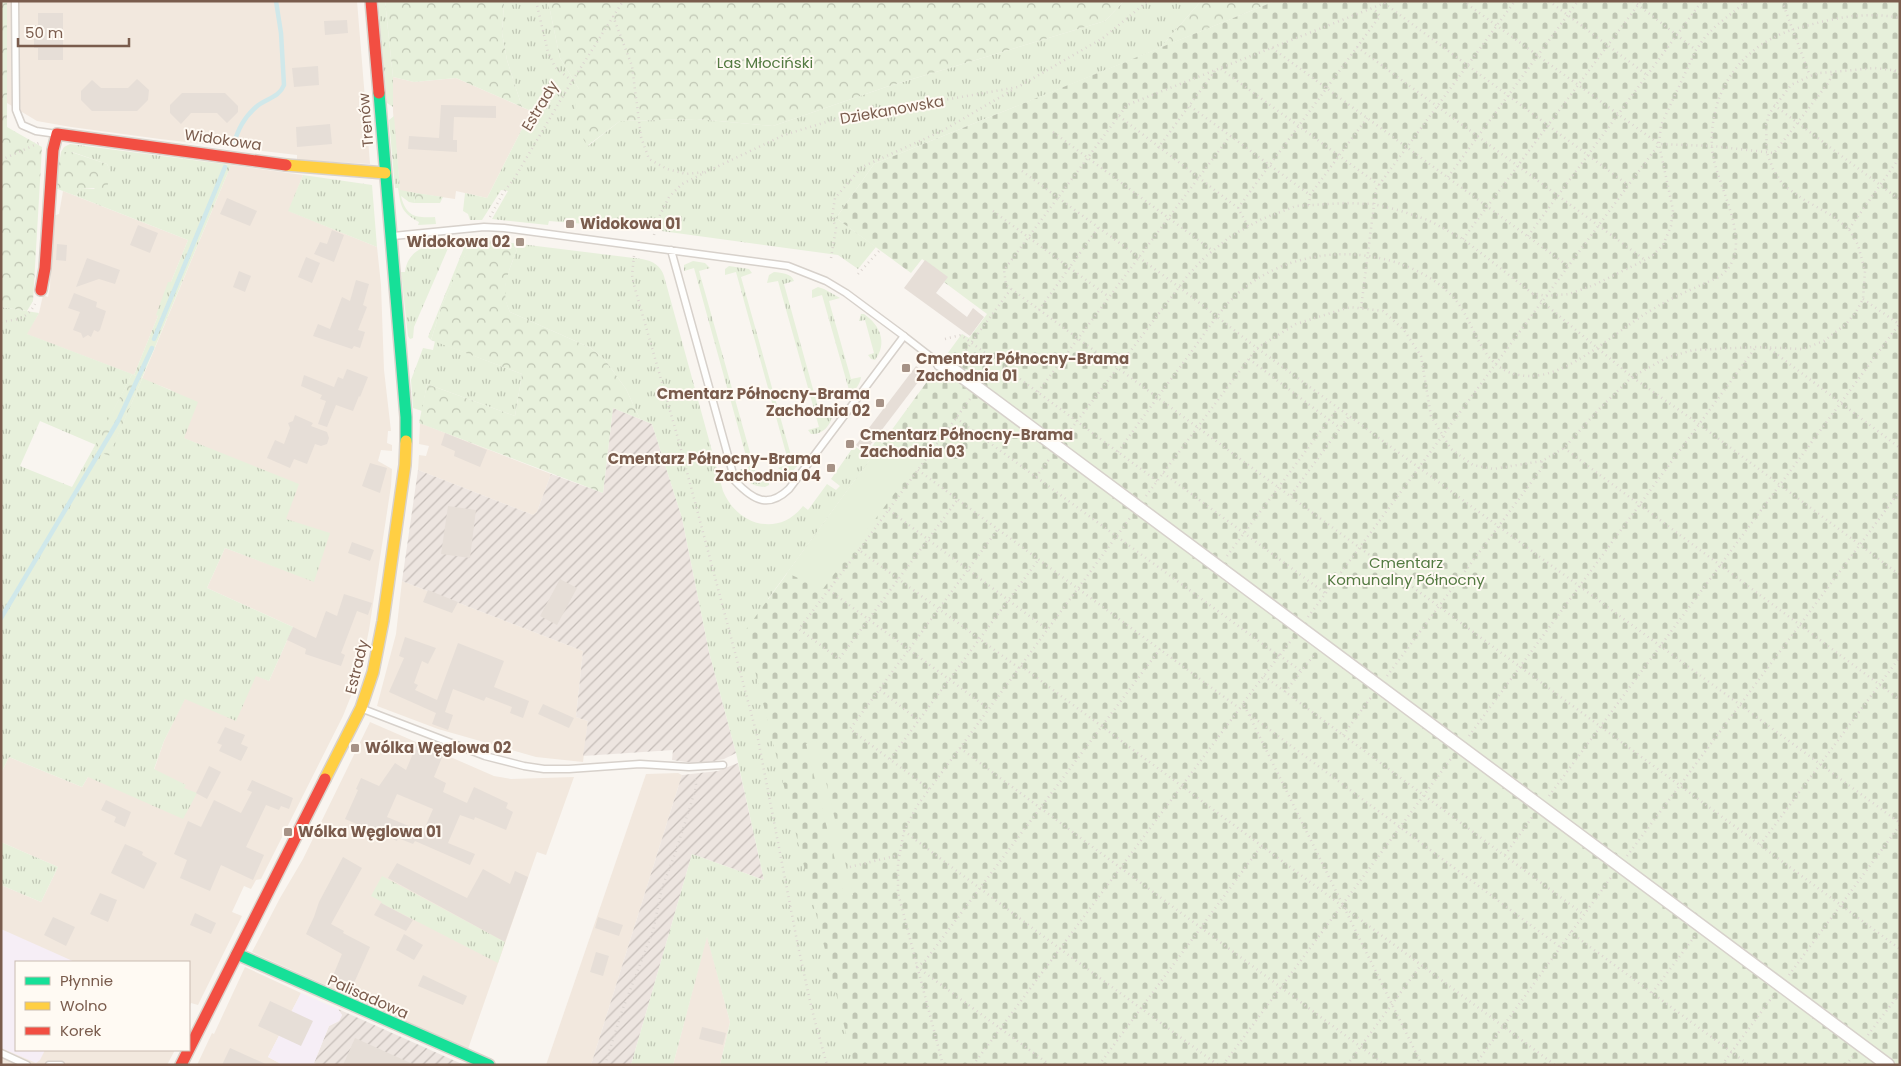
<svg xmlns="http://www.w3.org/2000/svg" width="1901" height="1066" font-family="Poppins,sans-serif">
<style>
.residential{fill:#f2e8de}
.industrial{fill:url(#industrial-furrows)}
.education{fill:#f6eef6}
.grass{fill:url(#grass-tufts)}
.forest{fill:url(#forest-crowns)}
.cemetery{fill:url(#cemetery-stones)}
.garden{fill:#e7f0db}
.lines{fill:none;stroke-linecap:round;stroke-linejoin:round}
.stream{stroke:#d0e8ea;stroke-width:4.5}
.building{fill:#e6ded7;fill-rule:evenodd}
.lane-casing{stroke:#d7d1cb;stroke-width:9}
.street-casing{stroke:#d7d1cb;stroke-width:15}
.fast-casing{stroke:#d9d2cb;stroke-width:14}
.slow-casing{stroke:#d9d2cb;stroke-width:14}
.jam-casing{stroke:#d9d2cb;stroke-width:14}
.path{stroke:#dcd5d0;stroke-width:2.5;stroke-dasharray:1 4;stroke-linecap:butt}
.lane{stroke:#fefefd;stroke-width:6}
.street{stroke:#fefefd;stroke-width:12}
.fast{stroke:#16e098;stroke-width:11}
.slow{stroke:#ffcf43;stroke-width:11}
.jam{stroke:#f24e42;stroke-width:11}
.poi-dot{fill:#a69286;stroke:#fffaf3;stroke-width:2}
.labels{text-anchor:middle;stroke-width:4;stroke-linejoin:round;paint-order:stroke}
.park-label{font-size:15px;fill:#537a41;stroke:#fffaf3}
.street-label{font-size:15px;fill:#7a5c4d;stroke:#fffaf3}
.poi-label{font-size:15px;font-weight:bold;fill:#7a5c4d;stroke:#fffaf3;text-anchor:start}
</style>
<defs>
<pattern id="industrial-furrows" width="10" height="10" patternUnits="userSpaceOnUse" patternTransform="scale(1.25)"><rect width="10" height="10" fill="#ede5e0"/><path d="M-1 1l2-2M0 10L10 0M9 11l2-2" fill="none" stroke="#c5bdb8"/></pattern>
<pattern id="grass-tufts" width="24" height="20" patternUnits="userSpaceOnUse" patternTransform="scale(1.25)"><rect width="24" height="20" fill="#e7f0db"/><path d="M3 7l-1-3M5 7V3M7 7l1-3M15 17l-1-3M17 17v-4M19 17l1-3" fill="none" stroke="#c0c6b4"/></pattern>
<pattern id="forest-crowns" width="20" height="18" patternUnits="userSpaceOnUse" patternTransform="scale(1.25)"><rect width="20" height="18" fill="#e7f0db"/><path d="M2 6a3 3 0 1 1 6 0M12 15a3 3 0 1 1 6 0" fill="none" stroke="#c0c6b4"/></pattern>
<pattern id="cemetery-stones" width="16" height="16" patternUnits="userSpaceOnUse" patternTransform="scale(1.25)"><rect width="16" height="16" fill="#e7f0db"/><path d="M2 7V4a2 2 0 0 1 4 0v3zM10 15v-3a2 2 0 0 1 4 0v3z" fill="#c0c6b4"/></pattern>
</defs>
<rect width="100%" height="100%" fill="#f9f5f0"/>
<g class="residential">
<path d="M7,1h350l8,98 -6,2v6l1,6 6,1 4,50 -73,-4v-5l-137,-16 -89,-12 -34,-6 -30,-18z"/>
<path d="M393,77l21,5 42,-4 75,33 -44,87 -31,-7 -1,8 -55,-8 -7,-79z"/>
<path d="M231,165l72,10 -14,36 88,36 4,38 3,85 7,61h-3l-1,12 5,2v6l-11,-1 -3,11 14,8 -1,17 -22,144 -6,29 -8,27 -12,30 -82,163 -5,1 -5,9 -7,-3 -12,26 10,4 -44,89 -7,-2 -2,4v-45h-173v88h159l-8,15h-166v-180l40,17 17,-35 -57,-25v-69l8,-16 73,30 6,-10 95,10 2,-2 -31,-15 10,-29 21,-43 72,-23 12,6 24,-54 -86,-39 18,-40 89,33 -28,-62 -82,-73 -21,-8 -12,-48 -29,-11z"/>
<path d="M63,191l125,49 -17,42h-2l-12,33 1,1 -24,59 -108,-41 13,-21 4,-18 5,2 2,-10 3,-71 6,-2z"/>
<path d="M420,423l131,51 -14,38 -4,3 -115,-45 1,-15 7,1 3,-10 -10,-2z"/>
<path d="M402,581l181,70 -7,66 12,4 -5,41 -47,-5 -98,-28 -61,-23 19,-72z"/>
<path d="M370,722l124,54 17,3 63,-2 -28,78 -9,-3 -69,197 -216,-97 28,-54 23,-39z"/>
<path d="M678,773l4,2 -91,290h-45l100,-291z"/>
<path d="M707,935l23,87 -10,43h-47z"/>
<path d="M245,967l56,26 -33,64 15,8h-86l15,-32 2,1z"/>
</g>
<g class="industrial">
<path d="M613,408l39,16 30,94 27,134 27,101 -12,6 -15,3 -16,1 -21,-3 1,-10 -90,6 5,-35 -12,-4 7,-66 -181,-70 16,-111 115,45 4,-3 14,-38 52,19z"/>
<path d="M738,763l26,117 -72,-26 -61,211h-40l91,-290 36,-4z"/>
<path d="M338,1009l124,55v1h-144l-4,-2 15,-37 10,-5 3,-6z"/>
</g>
<g class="education">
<path d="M1,929l74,33h-59v88h29l-5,10 -4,3 -35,-15z"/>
<path d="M301,993l37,16 4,6 -3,6 -10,5 -15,37 4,2h-35l-15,-8z"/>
</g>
<g class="grass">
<path d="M378,1h7l8,76v30l-6,-4z"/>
<path d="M548,1l12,57 19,31 9,57 32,-25 77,-2 76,7 113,-39 219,-66 19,-20h77l-41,47 -286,116 -38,54 40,29 -18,22 -20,-14 -191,-26 -98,-8 -1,4 -56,-6 16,-28 -7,-1 -19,30h-12l-2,-6 -5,-3 2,-18 22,5 44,-87 -9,-4 -15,-47 -5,-27 2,-30z"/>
<path d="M394,116l6,74 16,3 -2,10 -5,-1 -8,-6c5,21 15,22 34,21l1,7 -18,1 1,-3c-18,-10 -18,-15 -21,-34h-3l-6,-68z"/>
<path d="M70,144l161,21 -89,213 56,24 -14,36 115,46 -13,35 44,14 -16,49 -89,-34 -18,40 86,39 -24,54 -13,-5 -20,45 -51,-22 -21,42 -10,28 32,16 -2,3 13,5 -14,26 -95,-42 -6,10 -73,-30 -8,16v-466l38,6 -12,21 105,40 -36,71 -56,-24 -20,45 52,21 21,-38 16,6 33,-76 -8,-4 24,-59 -2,-1 12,-33h3l17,-42 -112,-44 5,-8 13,1 16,-18 -3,-7 -35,-12h-11l3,-5z"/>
<path d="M303,175l69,10 5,62 -89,-36z"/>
<path d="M474,241l-4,4 -28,60 -11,35 -3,-3 37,-92 -16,1 -35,81 -1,11 -3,1 -2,-3 -7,-64h4c4,-33 44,-29 69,-31z"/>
<path d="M495,241l147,18c11,2 19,7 22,17l59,215c14,34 55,47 80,15l5,4 19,-26 9,6 4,-4 -9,-7 23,-33 13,8 10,-15 5,4 -114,156 129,466h-177l10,-43 -23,-85 -34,128h-42l61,-211 72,26 -28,-127 -27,-101 -27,-134 -30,-94 -12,-5 -14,-30 -21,-29 -14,-12 -81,-36c-12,-24 -1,-39 7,-63z"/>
<path d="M693,261l12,2 5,5 -11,3 59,210 11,-3v7l-4,2c-12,0 -20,-6 -26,-17l10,-3 -55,-199 -10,3v-6z"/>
<path d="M729,266l20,3 3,4 -11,4 51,182 11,-3v3l-11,13h-8l-6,-4 11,-4 -53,-192 -11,3v-6z"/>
<path d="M774,272c8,1 17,1 20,9l-10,3 37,134 11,-3c-1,11 -10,20 -21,19l-3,-4 11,-3 -41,-146 -11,2 2,-8z"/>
<path d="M818,287l6,2 16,9 -11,3 22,78 10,-2c-1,9 -10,20 -19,19l-3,-3 10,-3 -27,-95 -10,3v-8z"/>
<path d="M861,314h3c16,11 24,29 11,46l-4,-1 -3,-4 6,-2 -9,-33 -6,1z"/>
<path d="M435,341l87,33 -7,42 -88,-32 -5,27 -9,-3 -2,-28 12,-32 10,2z"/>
<path d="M1,842l57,25 -17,35 -40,-17z"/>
<path d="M382,876l123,66 -7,21 -117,-60 1,-1 -11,-6z"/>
</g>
<g class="forest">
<path d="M1,1h6v126l35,20 -9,154 -6,10 -26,-4z"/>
<path d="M385,1h157l-38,2 -2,30 5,27 15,47 -66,-29 -42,4 -21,-5z"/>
<path d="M548,1h576l-19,20 -219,66 -113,39 -76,-7 -77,2 -33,25c-9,-17 -17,-37 -8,-57l-19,-31z"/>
<path d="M1201,1h74l-115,47z"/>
<path d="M61,152h10l36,12c5,9 4,15 -1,24h-25l-5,8 -21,-8z"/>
<path d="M416,193l27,4 -3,6h-26z"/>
<path d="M492,240l25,9c-8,23 -18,40 -7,63l81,36 14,12 21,29 14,30 -27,-11 -10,85 -184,-70 8,-39 88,32 7,-42 -91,-34 11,-35 28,-61 4,-3z"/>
<path d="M132,374l10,5 -33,77 -16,-7z"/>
</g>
<path class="cemetery" d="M1275,1h625v1064h-1046l-109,-434 216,-296 1,-1 7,4 18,-24 -43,-32 3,-5 -25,-18 -11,14 -75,-55 38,-54z"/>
<g class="garden">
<path d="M882,443l33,23 -92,123 -36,-16z"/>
<path d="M816,740l37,155 -9,1 -38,-152z"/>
</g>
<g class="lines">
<g class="stream">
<path d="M233,145c6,-17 10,-26 23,-38 10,-9 23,-9 28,-22l-3,-52 -5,-32"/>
<path d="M154,339l71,-172"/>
<path d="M1,618l117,-197 34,-73"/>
</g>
</g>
<g class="building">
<path d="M38,13h25v47h-25v-12h-4v-23h4z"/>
<path d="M347,20l1,13 -23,2 -1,-14z"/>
<path d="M318,66l1,19 -25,2 -2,-19z"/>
<path d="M137,79l12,11 -1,10 -11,11h-45l-11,-11v-9l11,-11 9,8h27z"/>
<path d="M182,93h43l13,13v6l-11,11 -10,-10h-26l-10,11 -11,-11v-8z"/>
<path d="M441,105l55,1v12l-42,-1 -1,23h4v12l-49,-3 1,-13 30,2z"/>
<path d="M330,124l2,20 -35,3 -1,-20z"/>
<path d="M227,198l30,13 -7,15 -30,-12z"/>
<path d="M138,225l20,8 -8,20 -20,-8z"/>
<path d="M332,230l12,5 -10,27 -20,-8 6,-12 7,2z"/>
<path d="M57,244l10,1 -1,16 -10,-1z"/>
<path d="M306,257l14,6 -8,20 -14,-6z"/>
<path d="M87,258l33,12 -5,14 -16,-5 -23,8z"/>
<path d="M925,260l23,17 -12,16 31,24 6,-9 11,9 -14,19 -66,-48z"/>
<path d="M239,271l12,5 -6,16 -12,-5z"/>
<path d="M356,280l13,4 -6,21 4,2 -9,23 7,2 -5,16 -6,-2 -2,3 -39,-13 5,-12 12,5 12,-32 8,4z"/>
<path d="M74,293l23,9 -1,5 10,4 -6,19 -2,2 -4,-2 -3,7 -3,-2 -5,3 -2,-5 -8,-3 7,-18 -12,-4z"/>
<path d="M916,366l9,7 -60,79 -9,-7z"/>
<path d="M347,369l21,8 -8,20 -1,-1 -6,15 -17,-6 -9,22 -9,-3 8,-23 -6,-2 2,-4 -21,-9 3,-11 30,12 4,-10 5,2z"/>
<path d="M295,415l18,8 -2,3 16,6 2,6 -2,6 -6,2 -6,-2 -8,20 -13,-5 -4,9 -23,-10 8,-18 9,4 6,-16 -2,-5 5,-2z"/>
<path d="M445,433l42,17 -7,17 -26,-11 1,-5 -14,-6z"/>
<path d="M370,463l17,5 -7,25 -18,-7z"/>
<path d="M448,506l28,4 -6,48 -29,-4z"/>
<path d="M352,542l22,8 -4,11 -22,-8z"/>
<path d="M560,579l17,9 -20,37 -17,-9z"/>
<path d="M428,590l30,12 -6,11 -29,-11z"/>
<path d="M344,594l28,9 -4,12 -11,-4 -16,42 4,2 -4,11 -36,-12 1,-5 -19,-9 6,-13 23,11 10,-27 11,5z"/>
<path d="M405,637l31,11 -8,16 -6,-3 -8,22 4,2 -3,5 22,10 21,-57 46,18 -10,26 35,14 -6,17 -13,-5 2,-6 -26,-10 -2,4 -31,-12 -8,23 8,3 -5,15 -16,-6 4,-11 -47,-21 15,-34 -5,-2z"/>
<path d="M543,704l31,14 -5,10 -31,-14z"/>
<path d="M225,727l20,8 -4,9 7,3 -7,14 -22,-10 3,-6 -5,-2z"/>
<path d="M417,744l26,11 -9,22 12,6 -3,9 24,11 7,-16 34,16 -2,5 7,4 -7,18 -31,-13 -1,3 -14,-5 -12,28 27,11 -5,11 -55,-24 -2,3 -15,-6 -1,3 -52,-22 13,-29 -2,-1 5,-11 18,8 16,-23 11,7zM397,794l36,15 -10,23 -36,-15z"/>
<path d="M209,766l12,6 -14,27 -11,-6z"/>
<path d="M252,780l41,18 -4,11 -8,-3 -2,4 -13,-5 -20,42 18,8 -11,25 -32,-15 -11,26 -30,-13 7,-18 -13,-6 14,-33 13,6 13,-27 27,13 11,-21 -5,-2z"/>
<path d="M106,800l25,12 -6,15 -11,-5 2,-5 -15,-7z"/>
<path d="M125,844l18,8 -1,3 15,8 -13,26 -33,-16z"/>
<path d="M343,857l19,11 -31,56 13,7 -1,2 27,14 -20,45 -20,-9 12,-29 -36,-20 8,-17 5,-15z"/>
<path d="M397,863l70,35 16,-29 27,15 5,-13 13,6 -23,65 -117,-64z"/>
<path d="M100,893l17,7 -9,22 -18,-8z"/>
<path d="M381,903l32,17 -7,11 -32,-16z"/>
<path d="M195,913l21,10 -5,11 -21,-9z"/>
<path d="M53,917l22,10 -9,19 -22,-11z"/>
<path d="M598,917l25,8 -4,11 -24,-8z"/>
<path d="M404,934l19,11 -9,15 -18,-10z"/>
<path d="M596,952l13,4 -6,20 -13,-4z"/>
<path d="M423,975l44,21 -4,9 -45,-19z"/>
<path d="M270,1001l43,20 -12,25 -43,-20z"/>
<path d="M702,1027l24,6 -3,12 -24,-6z"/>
<path d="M355,1038l60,27h-72z"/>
<path d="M230,1048l38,17h-46z"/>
</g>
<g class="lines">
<g class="lane-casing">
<g id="lane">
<path d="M15,1l1,109 6,15 14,6 21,3"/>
<path d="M393,236l91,-9 20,1 284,38 38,15 20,12 58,43 -115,153c-21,20 -36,11 -54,-8l-64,-231"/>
<path d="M904,336l36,28"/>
<path d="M363,709l122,47 39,10 20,3h25l71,-5 49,3 34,-2"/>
<path d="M1,1053l26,12"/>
<path d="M49,1065h12"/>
</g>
</g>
<g class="street-casing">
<path id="street" d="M940,364l12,5 936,696"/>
</g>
<g class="fast-casing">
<g id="fast">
<path d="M379,93l27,324v24"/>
<path d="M237,954l252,111"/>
</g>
</g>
<g class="slow-casing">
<g id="slow">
<path d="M286,165l99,8"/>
<path d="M325,779l36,-71 12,-36 10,-51 22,-156 1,-24"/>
</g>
</g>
<g class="jam-casing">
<g id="jam">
<path d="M371,1l8,92"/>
<path d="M41,290l4,-22 8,-118 4,-16 229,31"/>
<path d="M181,1065l144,-286"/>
</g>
</g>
<g class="path">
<path d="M536,1l12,51 7,15 17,14"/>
<path d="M1390,1l-263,104 -123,165 2,15 894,664"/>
<path d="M1463,1l196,143 53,2 62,7 55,-71 4,-10"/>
<path d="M1549,1l98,74"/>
<path d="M1633,1l63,49"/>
<path d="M1782,1l28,75"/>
<path d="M1384,3l244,182"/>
<path d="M613,16l19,50 9,71 8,22 18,10 19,5 18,-2"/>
<path d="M1357,47l288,213"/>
<path d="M1272,48l296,218"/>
<path d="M1221,69l158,116"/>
<path d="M1894,71l6,4"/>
<path d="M1774,105l126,95"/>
<path d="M1190,106l120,89"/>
<path d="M1,115l8,4"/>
<path d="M1119,116l119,92 10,18"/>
<path d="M1053,132l160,119"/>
<path d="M1158,148l57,-77"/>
<path d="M1,160l38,-17"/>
<path d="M1022,171l157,116 78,61 643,475"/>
<path d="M1448,177l130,-176"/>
<path d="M1309,205l1,-10 57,-77"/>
<path d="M1238,208l142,-192 -7,-8"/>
<path d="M993,211l116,86"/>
<path d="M490,217l13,-24 11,-14 52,-88 57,-90"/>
<path d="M1849,229l51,-72"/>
<path d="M654,235l4,-16 11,-22 13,-13 24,-12 78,-37 52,-16 182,-32 85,-49 45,-37"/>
<path d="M1528,236l174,-235"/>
<path d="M1463,239l178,-238"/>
<path d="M634,256l-2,19 2,10 45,157 79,297 40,207 14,64 15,55"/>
<path d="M831,258l5,-30 -4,-11 3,-19 27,-31 80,-36 72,-42"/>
<path d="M858,274l22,-24"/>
<path d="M1533,294l99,83 67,47 201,151"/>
<path d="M1863,299l36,25"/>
<path d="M1361,308l15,-119 139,-188"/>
<path d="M1039,310l59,-82"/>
<path d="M1,322c17,-3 25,-2 34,-18"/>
<path d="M945,339l16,-4 196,146"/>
<path d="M1770,349l130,99"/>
<path d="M960,358l51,-69"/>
<path d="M1249,359l91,69"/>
<path d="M1038,392l192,-256"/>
<path d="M970,399l-111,151 160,118"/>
<path d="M956,418l323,238"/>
<path d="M1065,437l124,-163 16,-17 26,-21 31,-17 34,-13 49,-3 28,1 25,6 30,10 35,19 69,54 14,3 23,-2 25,-9 51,-25 7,-4 11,-11 8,-19 2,-16 -14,-66 2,-19 35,-75 9,-13 12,-12 30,-24"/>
<path d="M1564,448l336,252"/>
<path d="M1118,452c22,-31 45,-62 68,-93 16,-21 31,-46 50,-64 35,-32 85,-46 132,-39 30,4 64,18 85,41 26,29 26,77 75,79 38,2 85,-42 117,-62 23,-15 47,-25 72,-36 45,-27 -4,-95 -5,-131 -3,-59 33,-106 90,-120 32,-9 64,-16 98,-9"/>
<path d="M918,470l321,238"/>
<path d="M1163,473l162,120"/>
<path d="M1036,477l14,-19"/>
<path d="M1291,495l58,-79"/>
<path d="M1146,496l111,-148 39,-24 54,-17 33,4 21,19 17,26 10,60 20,33 22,16 20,4 49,-8 22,-13 36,-40 32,-31 34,-19 27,-8 63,-3 47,2 21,-8 22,-17 10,-12 7,-13 2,-28 -7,-26 -9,-16 -15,-12 -31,-18 -20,-14 -10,-16 -6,-16 -1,-27 3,-12 22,-29 19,-9 10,-3 55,-5 25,3"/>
<path d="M889,510l159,120"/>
<path d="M859,550l-60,79 40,30 119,-160"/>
<path d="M1227,556l111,-148"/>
<path d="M829,590l160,119"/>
<path d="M1308,617l351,-473"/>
<path d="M1293,638l-50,65 179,362"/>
<path d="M1279,655l22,16"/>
<path d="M1021,666l534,399"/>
<path d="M1264,676l319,238"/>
<path d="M1387,676l155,-208v-7"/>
<path d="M880,690l38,30"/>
<path d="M1285,692l29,-37"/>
<path d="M1250,715l310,232"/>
<path d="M1343,735l29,-39"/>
<path d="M1469,736l287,-389"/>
<path d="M960,748l425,317"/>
<path d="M890,759l149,-200"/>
<path d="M929,789l-79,-60 148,-200"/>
<path d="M1549,796l351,-473"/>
<path d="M904,831l155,117 159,117"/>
<path d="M1760,845l140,-188"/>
<path d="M1505,855l28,-39"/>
<path d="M1627,856l273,-365"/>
<path d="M850,867l49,-12"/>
<path d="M1570,932l179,133"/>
<path d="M1789,975l111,-150"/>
<path d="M1652,993l43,-57"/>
<path d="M1868,1035l32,-42"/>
<path d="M605,1065l17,-54 31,-80 9,-43 14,-37 19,-60 1,-7 -2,-7"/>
<path d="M943,1065l-45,-172v-30l6,-32 13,-25 213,-288"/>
<path d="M973,1065l270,-361"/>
<path d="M1050,1065l-133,-98 8,-6 235,-312"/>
<path d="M1099,1065l163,-220"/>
<path d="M1223,1065l230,-309"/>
<path d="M1347,1065l74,-100"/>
<path d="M1475,1065l137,-189"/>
<path d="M1722,1065l51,-69"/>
<path d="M1846,1065l7,-9"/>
</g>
<use href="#lane" class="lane"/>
<use href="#street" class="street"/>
<use href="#fast" class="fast"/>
<use href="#slow" class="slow"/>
<use href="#jam" class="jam"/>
</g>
<g class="poi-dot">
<rect x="565" y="219" width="10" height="10" rx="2.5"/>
<rect x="515" y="237" width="10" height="10" rx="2.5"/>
<rect x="901" y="363" width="10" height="10" rx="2.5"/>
<rect x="875" y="398" width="10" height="10" rx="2.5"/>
<rect x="845" y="439" width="10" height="10" rx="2.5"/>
<rect x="826" y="463" width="10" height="10" rx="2.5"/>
<rect x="350" y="743" width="10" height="10" rx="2.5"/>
<rect x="283" y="827" width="10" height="10" rx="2.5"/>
</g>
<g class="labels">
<g class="park-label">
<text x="765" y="68">Las Młociński</text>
<text x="1406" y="568">Cmentarz<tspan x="1406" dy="17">Komunalny Północny</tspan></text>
</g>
<g class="street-label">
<text transform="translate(540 106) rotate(-59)" y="5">Estrady</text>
<text transform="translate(892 110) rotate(-10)" y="5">Dziekanowska</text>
<text transform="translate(366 120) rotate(-95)" y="5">Trenów</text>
<text transform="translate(223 140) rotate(8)" y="5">Widokowa</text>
<text transform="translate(357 667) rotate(-76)" y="5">Estrady</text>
<text transform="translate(368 997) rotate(24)" y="5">Palisadowa</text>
</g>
<g class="poi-label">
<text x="580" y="229">Widokowa 01</text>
<text x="510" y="247" text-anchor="end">Widokowa 02</text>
<text x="916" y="364">Cmentarz Północny-Brama<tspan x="916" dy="17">Zachodnia 01</tspan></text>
<text x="870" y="399" text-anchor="end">Cmentarz Północny-Brama<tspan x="870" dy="17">Zachodnia 02</tspan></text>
<text x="860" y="440">Cmentarz Północny-Brama<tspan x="860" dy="17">Zachodnia 03</tspan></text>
<text x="821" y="464" text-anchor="end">Cmentarz Północny-Brama<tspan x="821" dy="17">Zachodnia 04</tspan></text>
<text x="365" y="753">Wólka Węglowa 02</text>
<text x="298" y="837">Wólka Węglowa 01</text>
</g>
</g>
<rect width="1901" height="1066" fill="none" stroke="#7a5c4d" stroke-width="5"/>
<rect x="15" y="961" width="175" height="90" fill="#fffaf3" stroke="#cabbb1"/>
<rect x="25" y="977" width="25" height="8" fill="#16e098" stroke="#cabbb1"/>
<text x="60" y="986" font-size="15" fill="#7a5c4d">Płynnie</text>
<rect x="25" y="1002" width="25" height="8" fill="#ffcf43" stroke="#cabbb1"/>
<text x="60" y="1011" font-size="15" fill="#7a5c4d">Wolno</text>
<rect x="25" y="1027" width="25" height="8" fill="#f24e42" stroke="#cabbb1"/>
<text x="60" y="1036" font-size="15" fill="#7a5c4d">Korek</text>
<path d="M18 38v8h111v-8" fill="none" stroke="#7a5c4d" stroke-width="2.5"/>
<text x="25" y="38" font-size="15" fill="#7a5c4d" stroke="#fffaf3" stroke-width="4" paint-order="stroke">50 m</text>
</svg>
